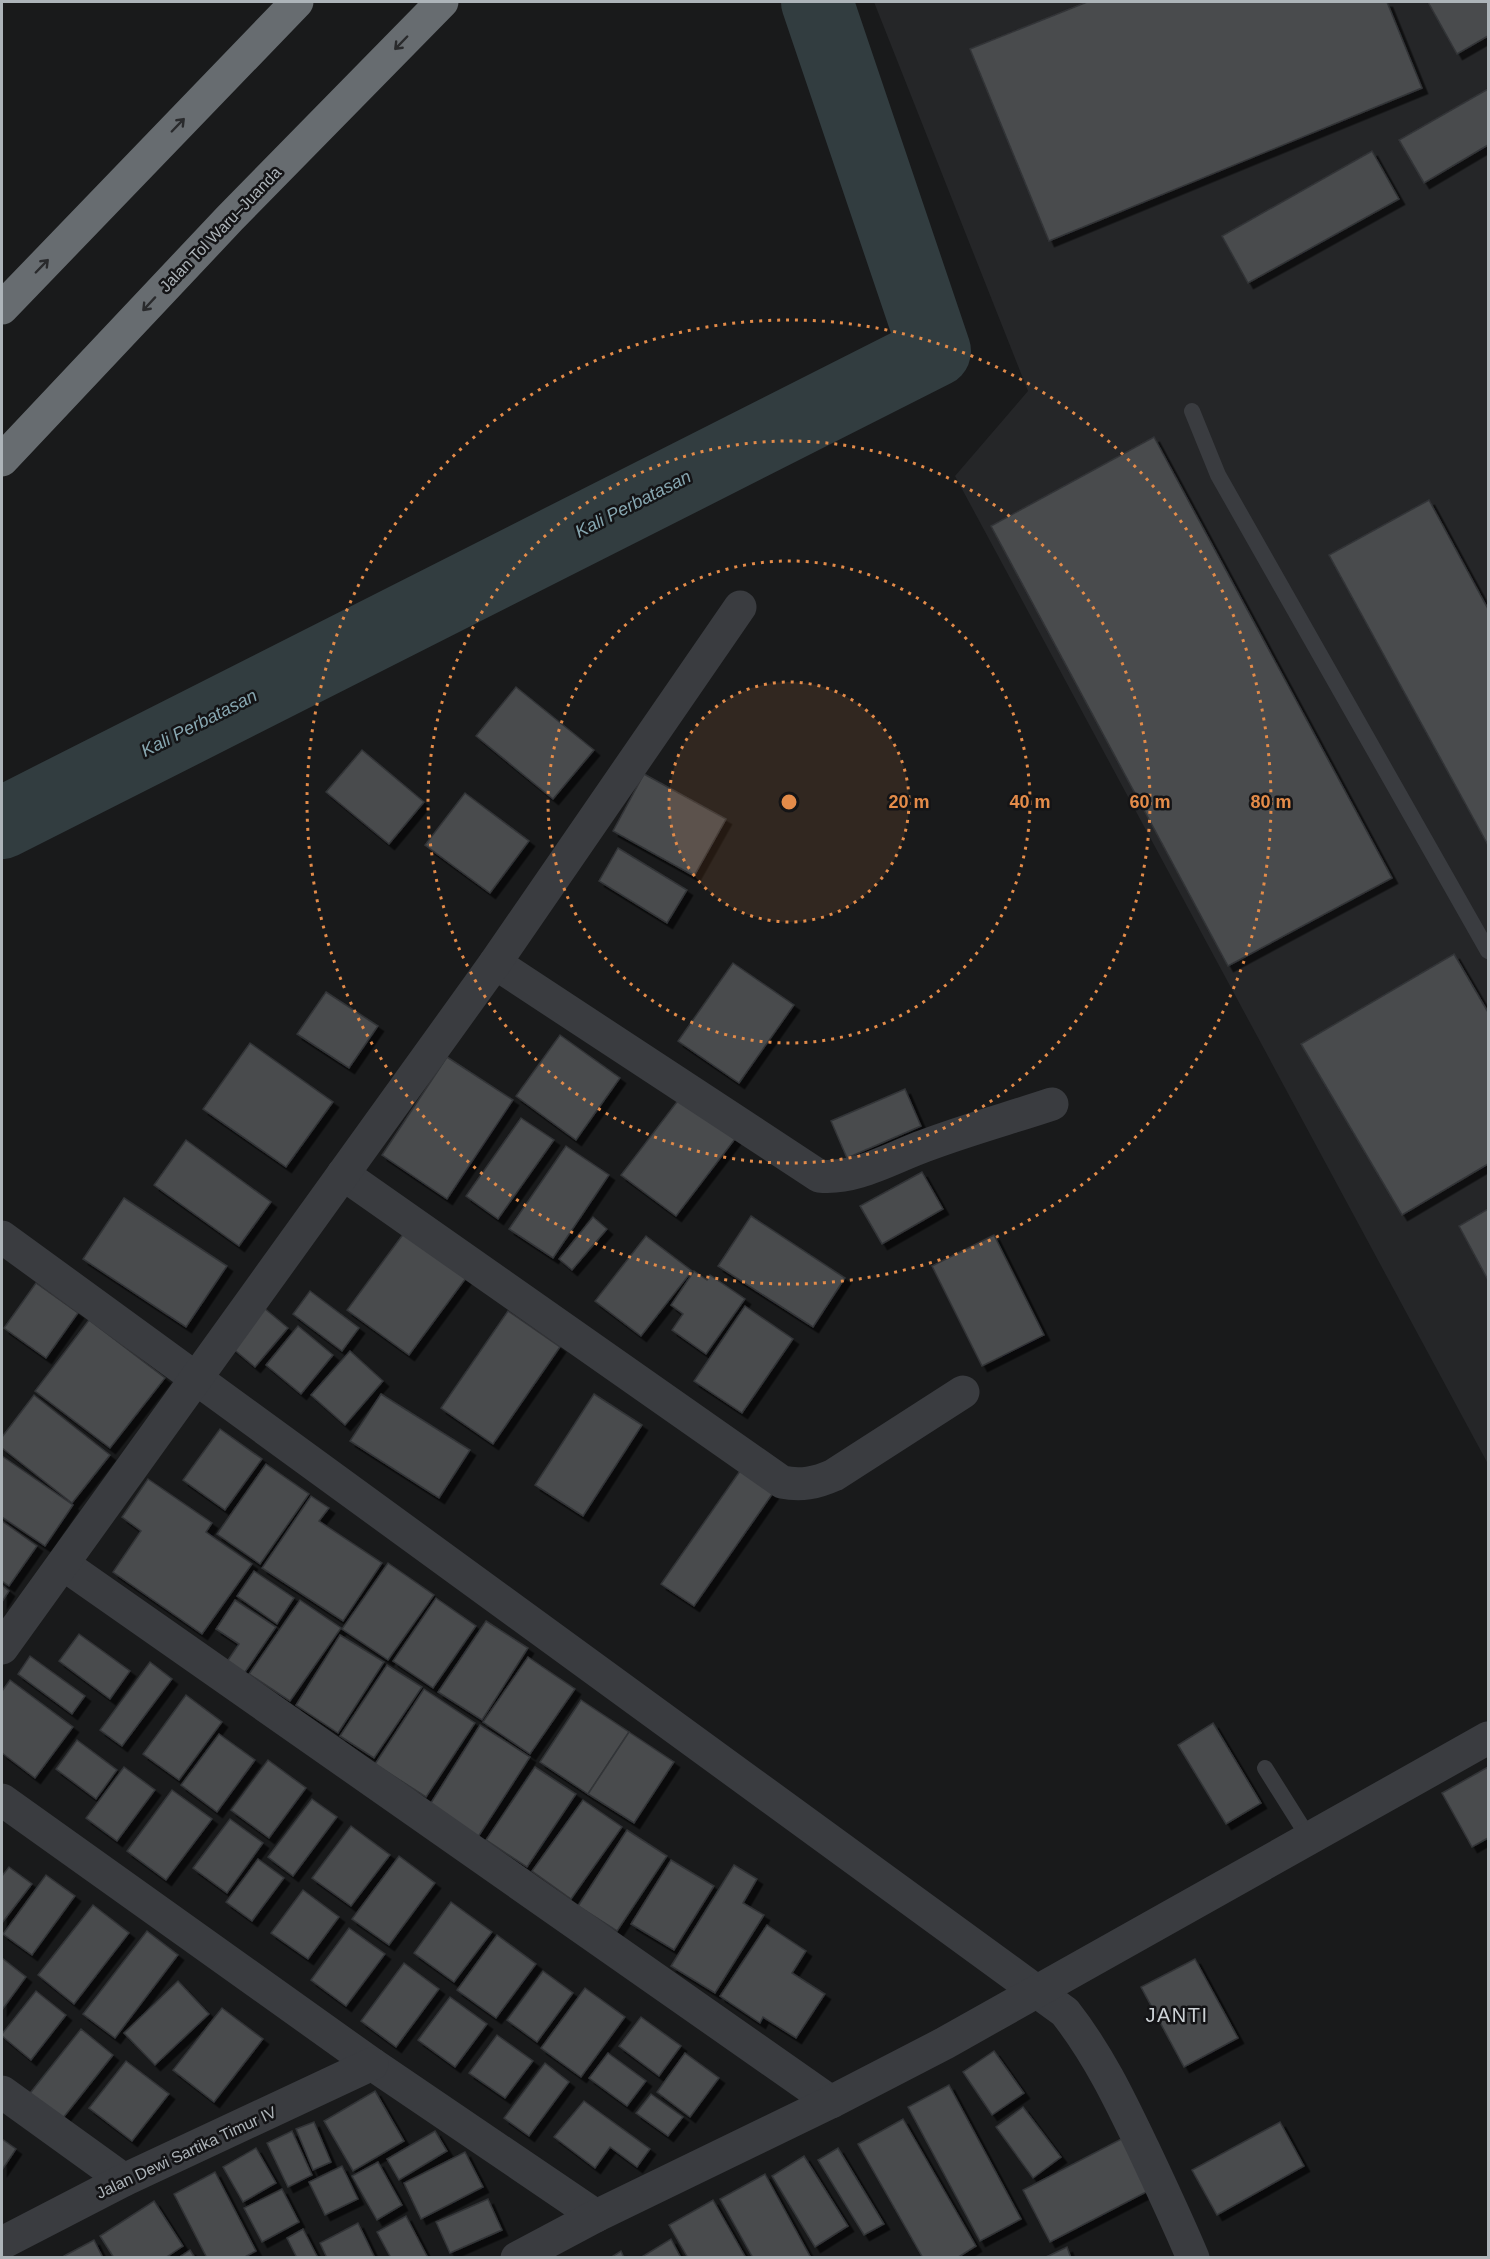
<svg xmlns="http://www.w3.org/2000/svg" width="1490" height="2259" font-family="Helvetica,sans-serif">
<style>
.built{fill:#252628}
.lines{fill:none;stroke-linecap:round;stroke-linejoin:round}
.river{stroke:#323d40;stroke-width:72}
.building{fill:#484b4d;stroke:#333437;stroke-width:1.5;filter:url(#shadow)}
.lane{stroke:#3a3c40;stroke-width:16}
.street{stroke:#3a3c40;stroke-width:33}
.highway{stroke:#676c70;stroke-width:33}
.oneway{stroke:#292a2c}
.ring{fill:none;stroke:#e38b49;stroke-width:3;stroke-dasharray:3 6}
.labels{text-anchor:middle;stroke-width:5;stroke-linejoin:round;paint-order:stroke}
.street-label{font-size:16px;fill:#adb4b9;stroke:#141416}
.water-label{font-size:18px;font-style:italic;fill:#87a7b1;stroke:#141416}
.quarter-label{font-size:20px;letter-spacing:1.5px;fill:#cdd2d6;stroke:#141416}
.centre{fill:#e38b49;stroke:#141416;stroke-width:3}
.ring-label{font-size:18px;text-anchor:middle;font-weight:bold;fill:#e38b49;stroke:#141416;stroke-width:5;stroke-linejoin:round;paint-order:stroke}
</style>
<defs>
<filter id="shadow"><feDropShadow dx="5.5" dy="5.5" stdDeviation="0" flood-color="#0009"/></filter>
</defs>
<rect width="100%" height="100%" fill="#191a1b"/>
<path class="built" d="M874,2h614v1462l-533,-988 73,-85z"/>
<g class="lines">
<path class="river" d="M2,823l933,-472 -118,-349"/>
</g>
<g class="building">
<path d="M1087,2h300l35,86 -373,153 -79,-192z"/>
<path d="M1428,2h60v34l-31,18z"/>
<path d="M1488,89v56l-64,38 -25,-43z"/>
<path d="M1372,151l27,48 -151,84 -26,-47z"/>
<path d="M1154,437l238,441 -164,88 -237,-440z"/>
<path d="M1429,500l59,109v236l-159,-290z"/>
<path d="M516,687l78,63 -41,49 -77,-63z"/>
<path d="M362,750l62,52 -35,42 -63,-52z"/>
<path d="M644,774l82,45 -32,57 -81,-45z"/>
<path d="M465,793l64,48 -39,52 -65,-48z"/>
<path d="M618,848l69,42 -20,33 -68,-42z"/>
<path d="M1454,954l34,58v152l-86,51 -101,-171z"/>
<path d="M733,963l61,42 -55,78 -61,-42z"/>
<path d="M326,992l52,34 -29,42 -52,-34z"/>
<path d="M560,1035l60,43 -44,62 -60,-44z"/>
<path d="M250,1043l83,59 -47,65 -83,-58z"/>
<path d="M447,1057l66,43 -66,99 -65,-44z"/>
<path d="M905,1089l16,37 -74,32 -16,-37z"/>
<path d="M680,1098l55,41 -59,77 -55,-41z"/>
<path d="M521,1118l33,22 -56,79 -32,-23z"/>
<path d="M186,1140l85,62 -32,44 -85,-61z"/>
<path d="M566,1146l43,29 -56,83 -44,-29z"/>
<path d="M922,1172l21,37 -61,35 -22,-38z"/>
<path d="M124,1198l103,68 -41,61 -103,-68z"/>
<path d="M1488,1209v71l-29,-54z"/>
<path d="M751,1216l94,62 -32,49 -95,-61z"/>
<path d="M593,1217l14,12 -35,41 -13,-11z"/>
<path d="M407,1229l62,45 -60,81 -62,-45z"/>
<path d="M994,1235l50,100 -62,31 -50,-100z"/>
<path d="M646,1236l46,35 -51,65 -46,-35z"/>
<path d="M694,1271l13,9 3,-5 35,24 -39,55 -34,-24 11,-16 -12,-9z"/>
<path d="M36,1283l42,30 -32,45 -42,-30z"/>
<path d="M310,1291l49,37 -17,23 -49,-37z"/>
<path d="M745,1306l48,33 -51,74 -48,-32z"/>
<path d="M264,1308l24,20 -33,39 -24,-20z"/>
<path d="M508,1311l52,36 -67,97 -52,-36z"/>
<path d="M89,1320l76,58 -55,70 -75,-57z"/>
<path d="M298,1326l35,29 -32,39 -35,-29z"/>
<path d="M350,1351l33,30 -38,44 -34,-30z"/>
<path d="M381,1394l89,56 -31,48 -89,-57z"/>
<path d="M594,1394l48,31 -59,91 -48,-31z"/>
<path d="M34,1395l76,60 -38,48 -70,-55v-11z"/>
<path d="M220,1429l42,30 -37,51 -42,-30z"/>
<path d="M2,1456l71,49 -28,41 -43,-29z"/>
<path d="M266,1464l43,30 -49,70 -43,-30z"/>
<path d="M740,1471l33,22 -79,113 -33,-22z"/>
<path d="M148,1479l64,44 -6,9 46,32 -50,70 -89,-62 28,-41 -19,-14z"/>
<path d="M311,1496l18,12 -10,13 63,42 -39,58 -81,-53z"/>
<path d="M2,1521l35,25 -28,40 -7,-5z"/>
<path d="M388,1563l46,32 -46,65 -46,-31z"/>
<path d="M254,1571l40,27 -17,26 -40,-28z"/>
<path d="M2,1585l7,6 -7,11z"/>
<path d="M436,1598l40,28 -43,62 -40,-27z"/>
<path d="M235,1600l41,27 -33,48 -17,-12 13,-19 -23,-15z"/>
<path d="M300,1600l41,28 -51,73 -41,-27z"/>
<path d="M486,1621l42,27 -46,72 -44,-28z"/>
<path d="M79,1634l51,37 -20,28 -51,-38z"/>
<path d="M340,1635l44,27 -46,71 -42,-28z"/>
<path d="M30,1656l55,40 -13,18 -54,-40z"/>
<path d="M528,1657l47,32 -45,65 -47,-32z"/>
<path d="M150,1662l22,17 -50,67 -22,-16z"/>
<path d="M387,1665l35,22 -48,71 -34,-22z"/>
<path d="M10,1680l63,47 -38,51 -33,-25v-62z"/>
<path d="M424,1689l51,34 -49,74 -51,-33z"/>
<path d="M186,1695l36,27 -43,58 -36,-26z"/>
<path d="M581,1700l48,32 -41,62 -48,-32z"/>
<path d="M1213,1723l48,80 -35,21 -48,-79z"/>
<path d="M480,1725l50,32 -52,80 -49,-31z"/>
<path d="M629,1732l45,30 -40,61 -46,-29z"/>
<path d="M219,1734l36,26 -38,52 -36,-27z"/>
<path d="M77,1740l40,30 -21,29 -40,-30z"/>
<path d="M268,1760l38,28 -37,50 -38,-28z"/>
<path d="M124,1767l31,23 -38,51 -31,-23z"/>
<path d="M535,1767l41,27 -49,73 -41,-27z"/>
<path d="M1488,1767v71l-16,9 -30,-54z"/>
<path d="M172,1790l40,29 -46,61 -39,-29z"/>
<path d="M312,1799l25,18 -44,59 -25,-19z"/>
<path d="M583,1800l39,27 -51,72 -39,-28z"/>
<path d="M230,1819l33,24 -36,50 -34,-25z"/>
<path d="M351,1826l39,29 -39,51 -39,-28z"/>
<path d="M627,1830l40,26 -50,75 -39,-25z"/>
<path d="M399,1856l36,27 -46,62 -37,-26z"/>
<path d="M258,1859l26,19 -32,43 -26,-19z"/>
<path d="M671,1860l43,26 -40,64 -43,-26z"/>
<path d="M734,1865l23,14 -14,24 21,12 -49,78 -44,-27z"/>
<path d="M9,1867l23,17 -30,39v-47z"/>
<path d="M46,1875l29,21 -43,59 -29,-21z"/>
<path d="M303,1890l36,27 -31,42 -37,-26z"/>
<path d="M451,1902l41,30 -38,50 -40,-29z"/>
<path d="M93,1905l36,28 -55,71 -36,-29z"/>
<path d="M767,1925l39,26 -14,22 33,21 -29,44 -33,-21 -3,6 -40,-27z"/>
<path d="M349,1928l36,26 -39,52 -35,-26z"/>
<path d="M147,1931l31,24 -63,83 -32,-24z"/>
<path d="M497,1935l39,29 -40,54 -39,-28z"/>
<path d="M2,1958l24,19 -24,33z"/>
<path d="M1195,1959l43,79 -54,29 -43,-80z"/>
<path d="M404,1963l35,26 -43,58 -35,-26z"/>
<path d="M543,1971l30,22 -36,49 -30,-22z"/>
<path d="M178,1981l31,33 -54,51 -31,-32z"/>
<path d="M585,1988l40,29 -44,60 -40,-29z"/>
<path d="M36,1991l30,24 -35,45 -29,-24v-2z"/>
<path d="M450,1997l37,27 -32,43 -37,-27z"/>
<path d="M222,2008l41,31 -49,63 -41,-32z"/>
<path d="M641,2017l40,29 -22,30 -40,-30z"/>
<path d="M81,2029l32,26 -54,68 -32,-26z"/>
<path d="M497,2035l36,26 -28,37 -36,-25z"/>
<path d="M994,2051l30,42 -32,22 -29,-43z"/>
<path d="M608,2053l38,28 -19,25 -38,-28z"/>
<path d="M685,2053l34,25 -29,39 -33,-25z"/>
<path d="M126,2061l43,33 -37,47 -43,-33z"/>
<path d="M545,2063l24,19 -40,54 -25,-18z"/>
<path d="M949,2085l72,134 -41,22 -72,-134z"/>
<path d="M375,2091l29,50 -51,30 -29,-50z"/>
<path d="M651,2094l32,23 -15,19 -32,-23z"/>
<path d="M584,2101l66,48 -13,18 -27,-20 -15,21 -41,-31z"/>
<path d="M1023,2107l38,50 -28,21 -37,-51z"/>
<path d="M903,2119l73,127 -19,12h-34l-65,-114z"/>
<path d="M314,2122l17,40 -18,8 -17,-41z"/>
<path d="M1280,2122l24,44 -87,49 -25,-45z"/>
<path d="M292,2131l20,44 -24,12 -21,-44z"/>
<path d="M435,2131l12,20 -48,29 -12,-21z"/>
<path d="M1127,2136l27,52 -104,54 -27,-52z"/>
<path d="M2,2139l14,10 -14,21z"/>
<path d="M256,2148l20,35 -33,19 -20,-35z"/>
<path d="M838,2148l46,76 -20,11 -46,-75z"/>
<path d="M465,2152l18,35 -62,32 -17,-36z"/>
<path d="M804,2156l44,70 -33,21 -43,-71z"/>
<path d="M378,2162l24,43 -25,15 -25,-44z"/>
<path d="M342,2166l16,33 -33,16 -16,-33z"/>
<path d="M215,2172l41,79 -13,7h-36l-33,-64z"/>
<path d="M765,2174l46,84h-58l-33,-59z"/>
<path d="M282,2189l17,33 -37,20 -18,-34z"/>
<path d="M488,2199l14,31 -52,23 -14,-31z"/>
<path d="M713,2200l33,58h-58l-19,-33z"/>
<path d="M154,2201l29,45 -18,12h-51l-14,-22z"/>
<path d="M406,2216l22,42h-37l-14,-26z"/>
<path d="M358,2223l17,35h-48l-7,-15z"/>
<path d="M303,2229l15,29h-21l-10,-20z"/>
<path d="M671,2239l10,19h-41z"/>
<path d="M94,2240l9,18h-39v-2z"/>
<path d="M1067,2247l4,11h-27z"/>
<path d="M190,2250l5,8h-17z"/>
<path d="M621,2251l3,7h-14z"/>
</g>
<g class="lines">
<g class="lane">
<path d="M1192,411l26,64 270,476"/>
<path d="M1265,1768l44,70"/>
</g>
<g class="street">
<path d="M495,963l324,213c36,4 72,-18 105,-30 42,-16 86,-28 128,-42"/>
<path d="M343,1174l439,308c19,4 34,1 52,-7l129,-83"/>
<path d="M2,1237l1063,775c33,42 55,88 78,136 17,36 34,72 50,110"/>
<path d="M63,1564l768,538"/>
<path d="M2,1648l493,-685 245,-356"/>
<path d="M2,1800l370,264 224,152"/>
<path d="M2,2092l122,88"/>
<path d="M2,2243l122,-63 248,-116"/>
<path d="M517,2258l79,-42 235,-114 114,-59 543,-305"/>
</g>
<g class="highway">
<path d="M2,308l295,-306"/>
<path d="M2,460l228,-242 212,-216"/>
</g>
</g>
<defs><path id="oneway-shaft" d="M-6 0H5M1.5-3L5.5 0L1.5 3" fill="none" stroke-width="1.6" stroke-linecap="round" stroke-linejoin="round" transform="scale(1.5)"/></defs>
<g class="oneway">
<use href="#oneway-shaft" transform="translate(401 43) rotate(134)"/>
<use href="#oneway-shaft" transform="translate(178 125) rotate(-46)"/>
<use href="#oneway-shaft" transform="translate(42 266) rotate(-46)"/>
<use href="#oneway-shaft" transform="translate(149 304) rotate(133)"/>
</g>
<circle cx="789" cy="802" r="120" fill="#e38b49" fill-opacity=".12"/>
<g class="ring">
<circle cx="789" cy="802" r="120"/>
<circle cx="789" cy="802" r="241"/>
<circle cx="789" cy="802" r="361"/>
<circle cx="789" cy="802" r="482"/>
</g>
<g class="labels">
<g class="street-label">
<text transform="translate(220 229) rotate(-46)" y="6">Jalan Tol Waru–Juanda</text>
<text transform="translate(186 2152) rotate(-25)" y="6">Jalan Dewi Sartika Timur IV</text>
</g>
<g class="water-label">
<text transform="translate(633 504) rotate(-27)" y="6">Kali Perbatasan</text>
<text transform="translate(199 723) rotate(-27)" y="6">Kali Perbatasan</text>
</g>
<g class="quarter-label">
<text x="1177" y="2022">JANTI</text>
</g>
</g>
<circle cx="789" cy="802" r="9" class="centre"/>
<g class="ring-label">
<text x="909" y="808">20 m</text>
<text x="1030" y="808">40 m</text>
<text x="1150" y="808">60 m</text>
<text x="1271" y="808">80 m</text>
</g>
<rect width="1490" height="2259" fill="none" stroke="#adb4b9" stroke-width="6"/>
</svg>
